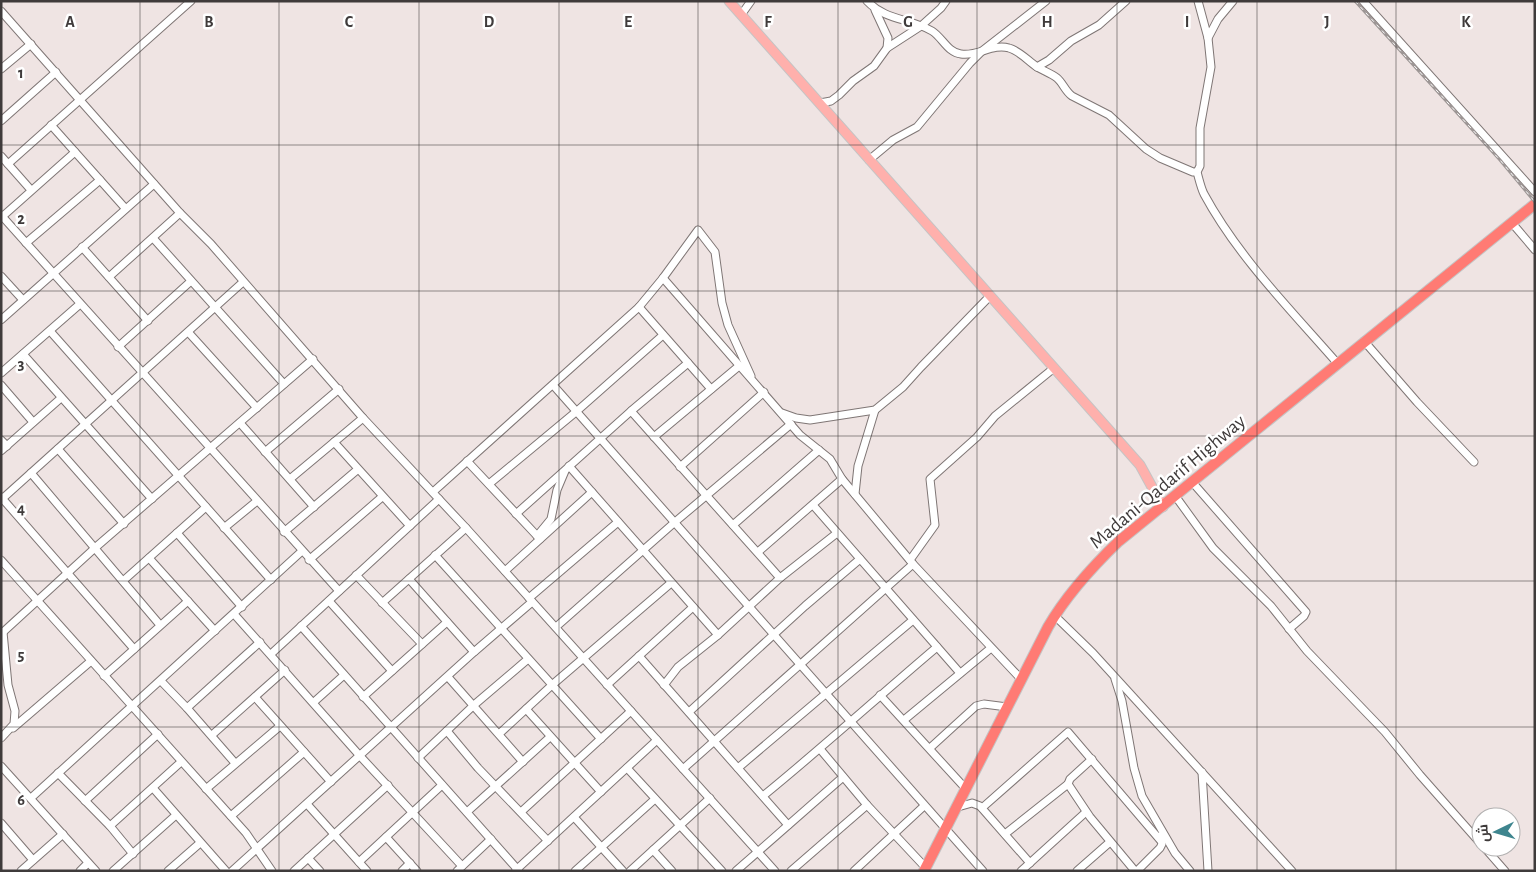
<svg xmlns="http://www.w3.org/2000/svg" width="1536" height="872" font-family="'Alegreya Sans',Cairo,sans-serif">
<style>
.lines{fill:none;stroke-linecap:round;stroke-linejoin:round}
.minor-casing{stroke:#7f7675;stroke-width:9}
.major-casing{stroke:#c5c4c4;stroke-width:11}
.highway-casing{stroke:#c5c4c4;stroke-width:12}
.minor{stroke:#fff;stroke-width:7}
.major{stroke:#ffb0ac;stroke-width:9}
.highway{stroke:#ff7b74;stroke-width:10}
.rail-casing{stroke:#9d9695;stroke-width:3}
.rail{stroke:#fff;stroke-width:1;stroke-dasharray:4;stroke-linecap:butt}
.grid{fill:none;stroke:#3f3b3b;stroke-width:1;stroke-opacity:0.55}
.labels{text-anchor:middle;stroke-width:5;stroke-linejoin:round;paint-order:stroke}
.street-label{font-size:20px;fill:#3f3b3b;stroke:#fff}
.grid-label{font-size:16px;text-anchor:middle;font-weight:bold;fill:#3f3b3b;stroke:#fff;stroke-width:5;stroke-linejoin:round;paint-order:stroke}
</style>
<rect width="100%" height="100%" fill="#efe4e3"/>
<g class="lines">
<g class="minor-casing">
<g id="minor">
<path d="M867,1c19,20 43,17 65,30 10,6 16,22 29,23 16,3 32,-11 48,-6 11,3 19,13 28,19 7,4 15,7 20,11 6,5 8,13 15,18l37,19 37,34 14,9 33,14h4"/>
<path d="M1198,1l10,37 3,29 -11,61v38l-3,6c2,7 4,16 7,22 34,63 87,116 134,170"/>
<path d="M1363,1l172,191"/>
<path d="M875,10l13,28 -1,10"/>
<path d="M1,11l179,202 31,31 152,174 103,110 309,343"/>
<path d="M741,15l10,-14"/>
<path d="M1208,38l10,-19 15,-18"/>
<path d="M1037,67l12,-7 22,-19 28,-16 27,-24"/>
<path d="M1,69l30,-25"/>
<path d="M820,103l11,-2 8,-6 14,-14 21,-15 13,-18 34,-22 20,-18 5,-7"/>
<path d="M1,121l55,-49"/>
<path d="M51,125l74,83"/>
<path d="M1,156l30,34"/>
<path d="M869,160l24,-20 24,-13 53,-64 12,-12 64,-50"/>
<path d="M8,164l183,-163"/>
<path d="M1,215l338,376"/>
<path d="M3,216l72,-64"/>
<path d="M1512,223l23,27"/>
<path d="M153,238l131,146"/>
<path d="M26,243l74,-63"/>
<path d="M82,247l66,74"/>
<path d="M1,276l22,24"/>
<path d="M109,277l71,-64"/>
<path d="M663,278l137,157 30,24 12,20 71,85 108,115"/>
<path d="M639,307l72,82"/>
<path d="M1,320l153,-136"/>
<path d="M50,331l221,249"/>
<path d="M189,333l68,75"/>
<path d="M1364,341l53,61 57,60"/>
<path d="M118,347l73,-66"/>
<path d="M23,354l129,145"/>
<path d="M1,373l79,-69"/>
<path d="M1,385l32,37"/>
<path d="M553,385l430,486"/>
<path d="M631,411l149,167"/>
<path d="M782,413l14,5 14,2 65,-10 28,-23 18,-20 69,-71"/>
<path d="M240,423l74,84"/>
<path d="M654,437l85,-71"/>
<path d="M1,440l6,6"/>
<path d="M334,442l76,84"/>
<path d="M58,449l66,75"/>
<path d="M1,451l60,-53"/>
<path d="M265,452l74,-63"/>
<path d="M467,461l73,78"/>
<path d="M569,466l149,169"/>
<path d="M680,467l84,-75"/>
<path d="M31,473l129,152"/>
<path d="M290,479l73,-61"/>
<path d="M1193,483l113,129 -2,4 -15,13"/>
<path d="M489,484l88,-73 86,-76"/>
<path d="M433,492l206,-185 24,-29 35,-48 17,22 7,51 6,22 23,51"/>
<path d="M855,494l3,-28 17,-56"/>
<path d="M1,497l133,152"/>
<path d="M1176,497l37,51 58,58 36,45 78,81 35,43 61,69"/>
<path d="M1,500l242,-218"/>
<path d="M813,505l147,168"/>
<path d="M516,514l115,-103 57,-48"/>
<path d="M733,525l86,-75"/>
<path d="M224,528l33,-27"/>
<path d="M284,532l73,-62"/>
<path d="M177,533l65,74"/>
<path d="M537,536l14,-17 6,-29 8,-19"/>
<path d="M758,552l84,-73"/>
<path d="M435,555l166,184"/>
<path d="M149,558l66,73"/>
<path d="M1,560l245,273 26,38"/>
<path d="M309,560l73,-63"/>
<path d="M910,560l25,-35 -5,-46 47,-42 18,-21 59,-48"/>
<path d="M505,571l87,-79"/>
<path d="M356,575l66,69"/>
<path d="M409,579l65,73"/>
<path d="M123,581l83,-74"/>
<path d="M529,598l89,-76"/>
<path d="M329,601l63,70"/>
<path d="M382,603l84,-75"/>
<path d="M234,614l126,142 102,110"/>
<path d="M1055,616l38,37 199,218"/>
<path d="M301,626l218,245"/>
<path d="M556,627l119,-105 116,-98"/>
<path d="M1,634l95,-87 217,-188"/>
<path d="M271,654l168,-155"/>
<path d="M639,656l149,169"/>
<path d="M104,676l84,-75"/>
<path d="M448,677l75,85"/>
<path d="M1115,679l7,22 12,67 8,28 33,57 15,18"/>
<path d="M161,681l26,27 48,55"/>
<path d="M607,685l86,-78"/>
<path d="M664,685l14,-18 40,-32 62,-57 57,-45"/>
<path d="M880,695l86,94"/>
<path d="M255,697l76,85"/>
<path d="M363,697l84,-75"/>
<path d="M314,702l30,-27"/>
<path d="M187,708l73,-66"/>
<path d="M526,709l75,83"/>
<path d="M689,712l116,-106 55,-47"/>
<path d="M904,720l87,-72"/>
<path d="M13,728l78,-67"/>
<path d="M447,731l31,37 70,73"/>
<path d="M499,734l53,-49 119,-102"/>
<path d="M212,735l73,-65"/>
<path d="M1,738l13,-14 1,-13 -7,-26 -5,-53"/>
<path d="M930,748l46,-42 8,-2 23,3"/>
<path d="M820,749l47,56 59,63"/>
<path d="M418,758l56,-53 54,-46"/>
<path d="M1,766l95,105"/>
<path d="M627,768l95,103"/>
<path d="M738,768l175,-148"/>
<path d="M683,769l230,-205"/>
<path d="M1202,772l6,99"/>
<path d="M58,773l52,53 23,28"/>
<path d="M1068,784l22,33 45,54"/>
<path d="M153,788l73,83"/>
<path d="M206,789l74,-63"/>
<path d="M763,796c59,-48 116,-100 174,-149"/>
<path d="M31,798l271,-247"/>
<path d="M85,801l73,-67"/>
<path d="M307,804l60,67"/>
<path d="M958,807l14,-4 8,3 50,57"/>
<path d="M982,808l86,-76 93,109"/>
<path d="M467,812l83,-75"/>
<path d="M521,812l110,-101"/>
<path d="M231,816l73,-64"/>
<path d="M574,817l49,54"/>
<path d="M1,823l32,37"/>
<path d="M110,826l71,-64"/>
<path d="M1005,834l63,-50 2,-5 22,-20"/>
<path d="M386,837l31,34"/>
<path d="M1484,847l21,24"/>
<path d="M653,850l19,21"/>
<path d="M308,858l12,13"/>
<path d="M359,862l83,-77"/>
<path d="M516,870l141,-130"/>
<path d="M21,871l42,-37"/>
<path d="M80,871l8,-8"/>
<path d="M113,871l63,-56"/>
<path d="M168,871l32,-28"/>
<path d="M232,871l242,-219 58,-50"/>
<path d="M294,871l94,-86"/>
<path d="M402,871l8,-8"/>
<path d="M457,871l34,-32"/>
<path d="M575,871l80,-72"/>
<path d="M630,871l80,-73"/>
<path d="M736,871l107,-94"/>
<path d="M791,871l76,-66"/>
<path d="M854,871l70,-65"/>
<path d="M1021,871l65,-59"/>
<path d="M1077,871l33,-29"/>
<path d="M1137,871l23,-23 2,-4 -2,-8"/>
</g>
</g>
<g class="major-casing">
<path id="major" d="M729,1l411,464 23,42"/>
</g>
<g class="highway-casing">
<path id="highway" d="M924,871l124,-244c19,-33 44,-60 71,-86l416,-337"/>
</g>
<use href="#minor" class="minor"/>
<use href="#major" class="major"/>
<use href="#highway" class="highway"/>
<g class="rail-casing">
<path id="rail" d="M1355,1l145,159 35,42"/>
</g>
<use href="#rail" class="rail"/>
</g>
<path class="grid" d="M140,1v870M279,1v870M419,1v870M559,1v870M698,1v870M838,1v870M977,1v870M1117,1v870M1257,1v870M1396,1v870M1,145h1534M1,291h1534M1,436h1534M1,581h1534M1,727h1534"/>
<g class="labels">
<g class="street-label">
<text transform="translate(1167 481) rotate(-40)" y="7">Madani-Qadarif Highway</text>
</g>
</g>
<g class="grid-label">
<text x="70" y="27">A</text>
<text x="209" y="27">B</text>
<text x="349" y="27">C</text>
<text x="489" y="27">D</text>
<text x="628" y="27">E</text>
<text x="768" y="27">F</text>
<text x="908" y="27">G</text>
<text x="1047" y="27">H</text>
<text x="1187" y="27">I</text>
<text x="1327" y="27">J</text>
<text x="1466" y="27">K</text>
<text x="21" y="78">1</text>
<text x="21" y="224">2</text>
<text x="21" y="369">3</text>
<text x="21" y="514">4</text>
<text x="21" y="660">5</text>
<text x="21" y="805">6</text>
</g>
<rect width="1536" height="872" fill="none" stroke="#3f3b3b" stroke-width="5"/>
<g transform="translate(1496 832) rotate(265)"><circle r="24" fill="#ffffff" stroke="#b2b1b1"/>
<path d="M0-4L9 19L0 12L-9 19Z" fill="#3e858e"/>
<text y="-8" font-size="14" font-weight="bold" text-anchor="middle" fill="#3f3b3b">ش</text>
</g>
</svg>
